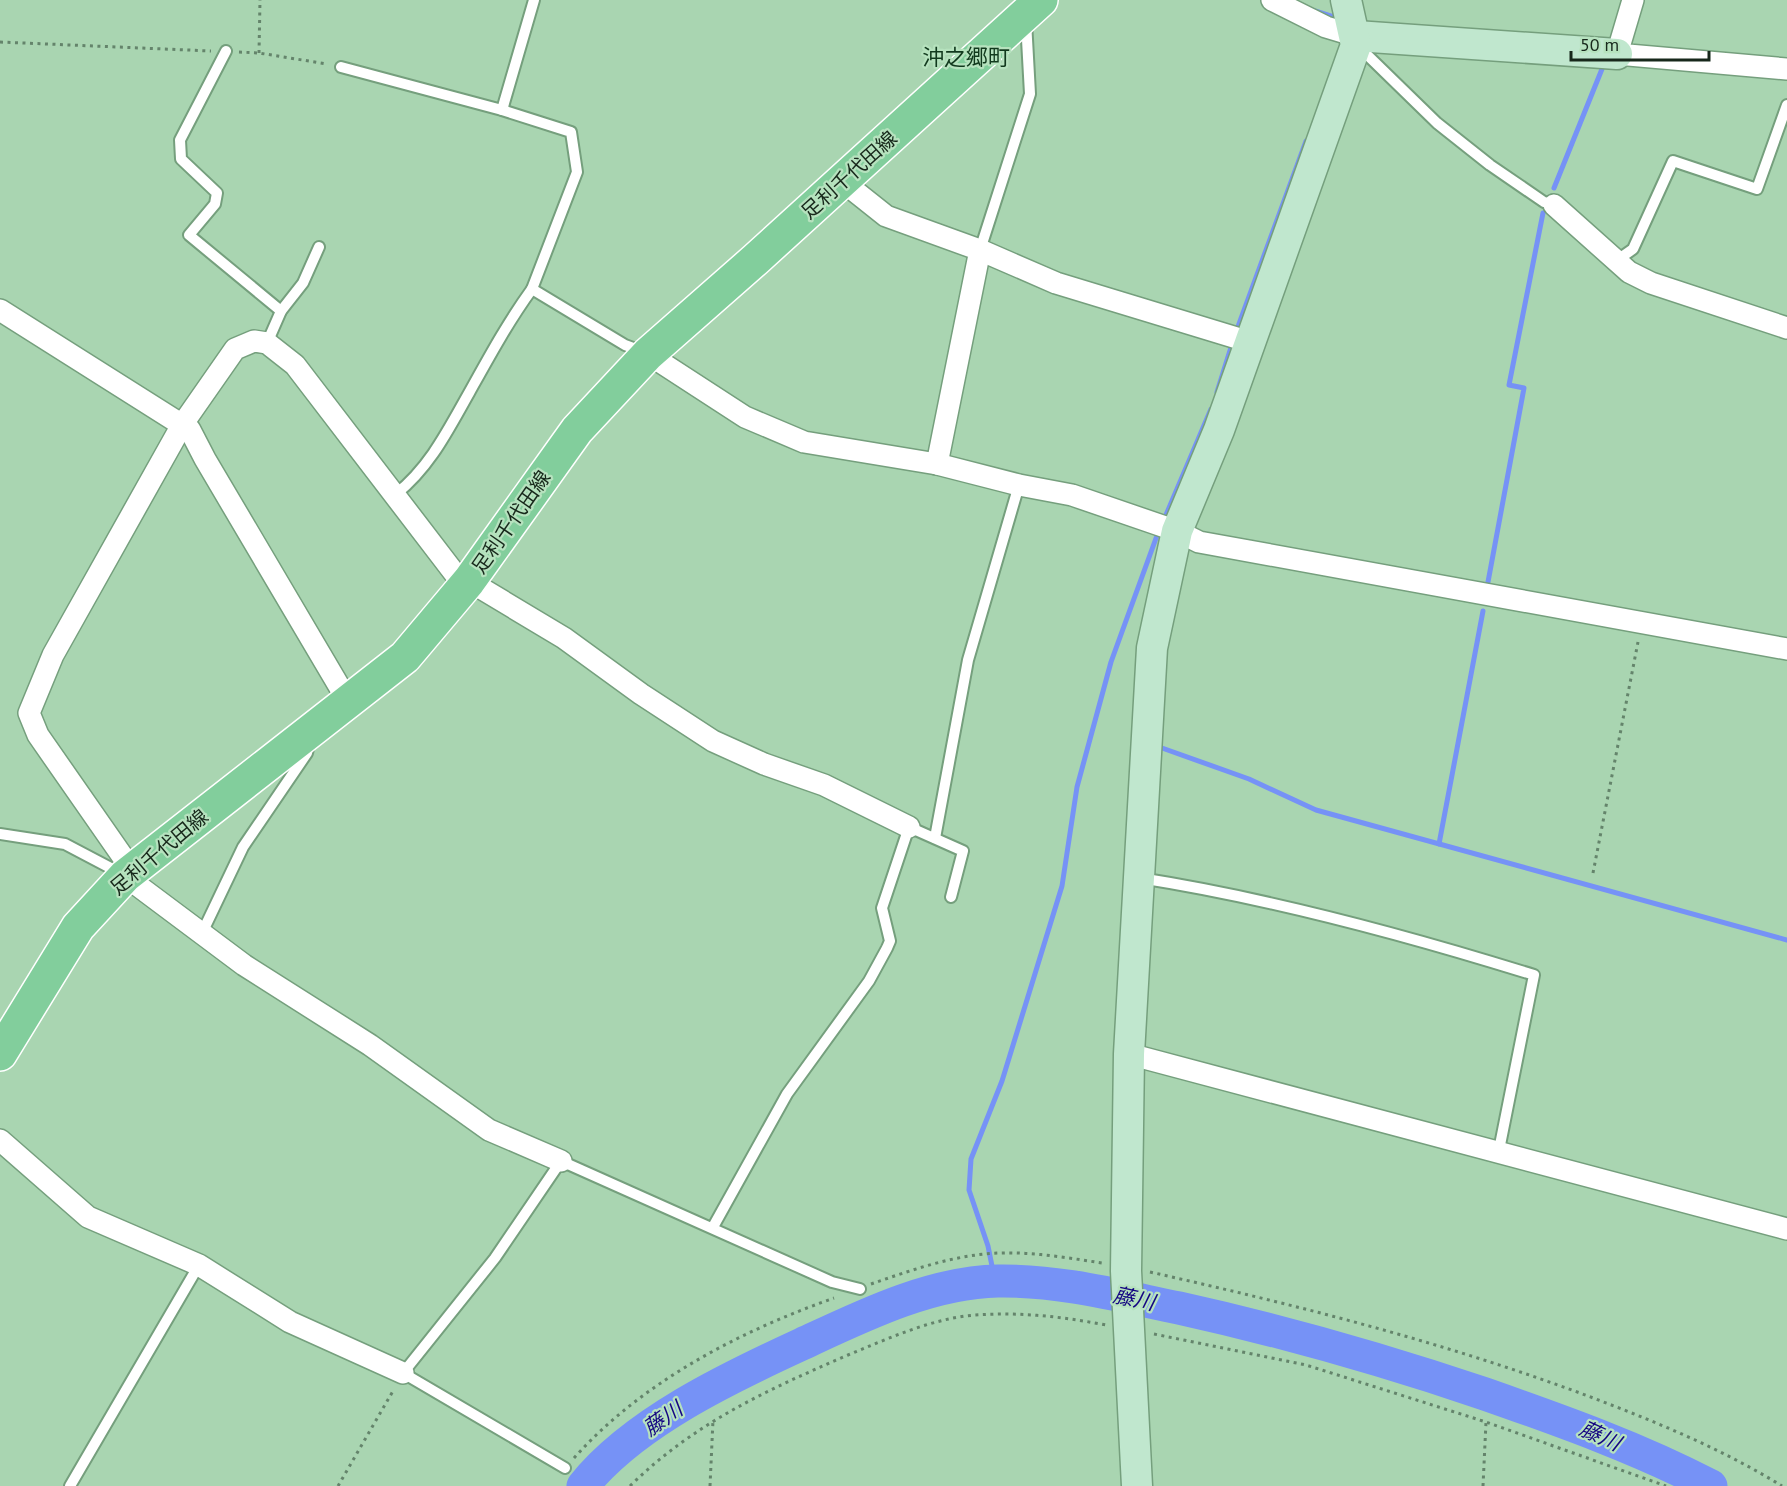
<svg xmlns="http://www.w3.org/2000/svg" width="1787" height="1486" font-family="'PT Sans','Noto Sans JP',sans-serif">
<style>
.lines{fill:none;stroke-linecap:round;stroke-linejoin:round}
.stream{stroke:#7692f6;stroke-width:5}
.river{stroke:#7692f6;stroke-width:33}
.lane-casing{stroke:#759f7d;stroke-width:14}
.street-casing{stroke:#759f7d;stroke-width:24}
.secondary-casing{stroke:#759f7d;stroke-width:33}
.primary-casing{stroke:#fff;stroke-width:36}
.path{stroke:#64846b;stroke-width:3;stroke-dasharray:3 4.5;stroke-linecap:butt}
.lane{stroke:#fff;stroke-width:10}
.street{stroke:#fff;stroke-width:21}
.secondary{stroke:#c0e7ce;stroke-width:30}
.primary{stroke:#82ce9c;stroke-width:33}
.labels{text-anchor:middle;stroke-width:4.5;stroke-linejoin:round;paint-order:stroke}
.street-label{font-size:20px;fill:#17281b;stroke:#b6e2be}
.water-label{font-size:21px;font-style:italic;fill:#140582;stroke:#b6e2be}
.quarter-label{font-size:22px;fill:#11391d;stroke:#b6e2be}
</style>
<rect width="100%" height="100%" fill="#a9d5b1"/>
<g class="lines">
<g class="stream">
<path d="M1315,11l22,7"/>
<path d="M1554,188l48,-119"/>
<path d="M1236,332l70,-191"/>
<path d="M1217,392l16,-51"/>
<path d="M1163,522l48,-113"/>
<path d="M1488,582l36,-194 -15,-3 34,-172"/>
<path d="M1162,748l87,31 67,31 471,130"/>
<path d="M1439,844l44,-233"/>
<path d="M995,1281l-7,-35 -19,-56 2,-31 31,-78 60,-195 15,-99 34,-125 48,-132"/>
</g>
<path class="river" d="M583,1486c50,-63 147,-109 219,-142 60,-28 129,-62 196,-63 62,-1 122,15 181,27 104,23 205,52 306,86 77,27 153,54 226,92"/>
<g class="lane-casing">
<g id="lane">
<path d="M1359,47l78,76 53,42 54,37 10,3"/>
<path d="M226,51l-46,89 1,19 36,34 -2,11 -26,31 92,76"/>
<path d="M341,67l161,43 69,22 6,40 -45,117 93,56 19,7"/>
<path d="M502,110l32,-110"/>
<path d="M980,250l50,-156 -4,-73"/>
<path d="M1616,261l17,-12 40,-88 84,28 30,-84"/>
<path d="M267,343l14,-32 22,-28 16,-36"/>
<path d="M396,494c34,-27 52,-64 73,-101 20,-36 39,-71 63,-104"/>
<path d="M0,834l65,10 57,30"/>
<path d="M935,838l33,-178 51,-175"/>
<path d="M1140,878c134,21 266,57 394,97l-35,175"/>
<path d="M202,933l41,-86 64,-94 2,-9"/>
<path d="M713,1227l74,-133 82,-113 18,-33 3,-7 -8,-33 27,-81 54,24 -12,46"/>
<path d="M565,1468l-162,-95 92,-115 66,-97 271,121 28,7"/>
<path d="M70,1486l129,-221"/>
</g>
</g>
<g class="street-casing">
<g id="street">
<path d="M1272,0l54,27 30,9"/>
<path d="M1633,0l-16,54 170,15"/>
<path d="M842,181l44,35 94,34 76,33 194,59"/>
<path d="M1554,205l75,67 22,11 136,45"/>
<path d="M0,310l190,120 15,29 144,244"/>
<path d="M648,354l97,63 59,25 133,22 82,21 53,10 105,36 22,11 588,107"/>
<path d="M937,464l43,-214"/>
<path d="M469,581l95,57 77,56 72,47 51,23 60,21 85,42"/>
<path d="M132,870l-94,-135 -9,-22 24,-58 129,-230 53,-76 19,-8 13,2 28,22 170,222"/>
<path d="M125,876l119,89 126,80 119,85 72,31"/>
<path d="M1129,1054l658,175"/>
<path d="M0,1140l88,77 111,48 91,57 113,51"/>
</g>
</g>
<g class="secondary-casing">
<g id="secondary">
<path d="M1356,36l261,18"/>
<path d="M1137,1486l-11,-215 3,-217 23,-406 25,-117 42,-101 137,-385 -10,-45"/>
</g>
</g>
<g class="primary-casing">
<path id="primary" d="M0,1054l78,-127 47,-51 280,-219 64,-76 108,-151 71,-76 107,-94 286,-260"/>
</g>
<g class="path">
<path d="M0,42l211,9"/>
<path d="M239,52l20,1 68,11"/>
<path d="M259,53l1,-53"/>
<path d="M1593,873l45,-231"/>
<path d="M1150,1272c146,33 289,69 430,121 69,26 139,54 202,93"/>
<path d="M871,1284c41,-14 85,-30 130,-31 34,-1 68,5 101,10"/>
<path d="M1154,1334l152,31 180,57 180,64"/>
<path d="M574,1458c68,-76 164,-126 260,-160"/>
<path d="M338,1486l55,-95"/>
<path d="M630,1486c64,-63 137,-96 218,-131 39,-16 76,-33 117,-39 48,-5 94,0 141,9"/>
<path d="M710,1486l3,-66"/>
<path d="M1483,1486l3,-64"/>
</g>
<use href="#lane" class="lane"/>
<use href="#street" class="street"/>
<use href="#secondary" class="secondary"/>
<use href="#primary" class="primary"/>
</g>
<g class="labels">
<g class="street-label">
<text transform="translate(849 175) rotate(-42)" y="7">足利千代田線</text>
<text transform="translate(511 522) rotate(-55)" y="7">足利千代田線</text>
<text transform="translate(159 852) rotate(-40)" y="7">足利千代田線</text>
</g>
<g class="water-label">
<text transform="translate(1134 1299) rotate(12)" y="7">藤川</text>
<text transform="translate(663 1419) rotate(-35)" y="7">藤川</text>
<text transform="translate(1600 1436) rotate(24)" y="7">藤川</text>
</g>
<g class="quarter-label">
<text x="966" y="65">沖之郷町</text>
</g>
</g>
<path d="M1571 51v9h138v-9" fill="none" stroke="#17281b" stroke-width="3"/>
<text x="1580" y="51" font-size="18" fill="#17281b" stroke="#b6e2be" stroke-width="4.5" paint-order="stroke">50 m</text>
</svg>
